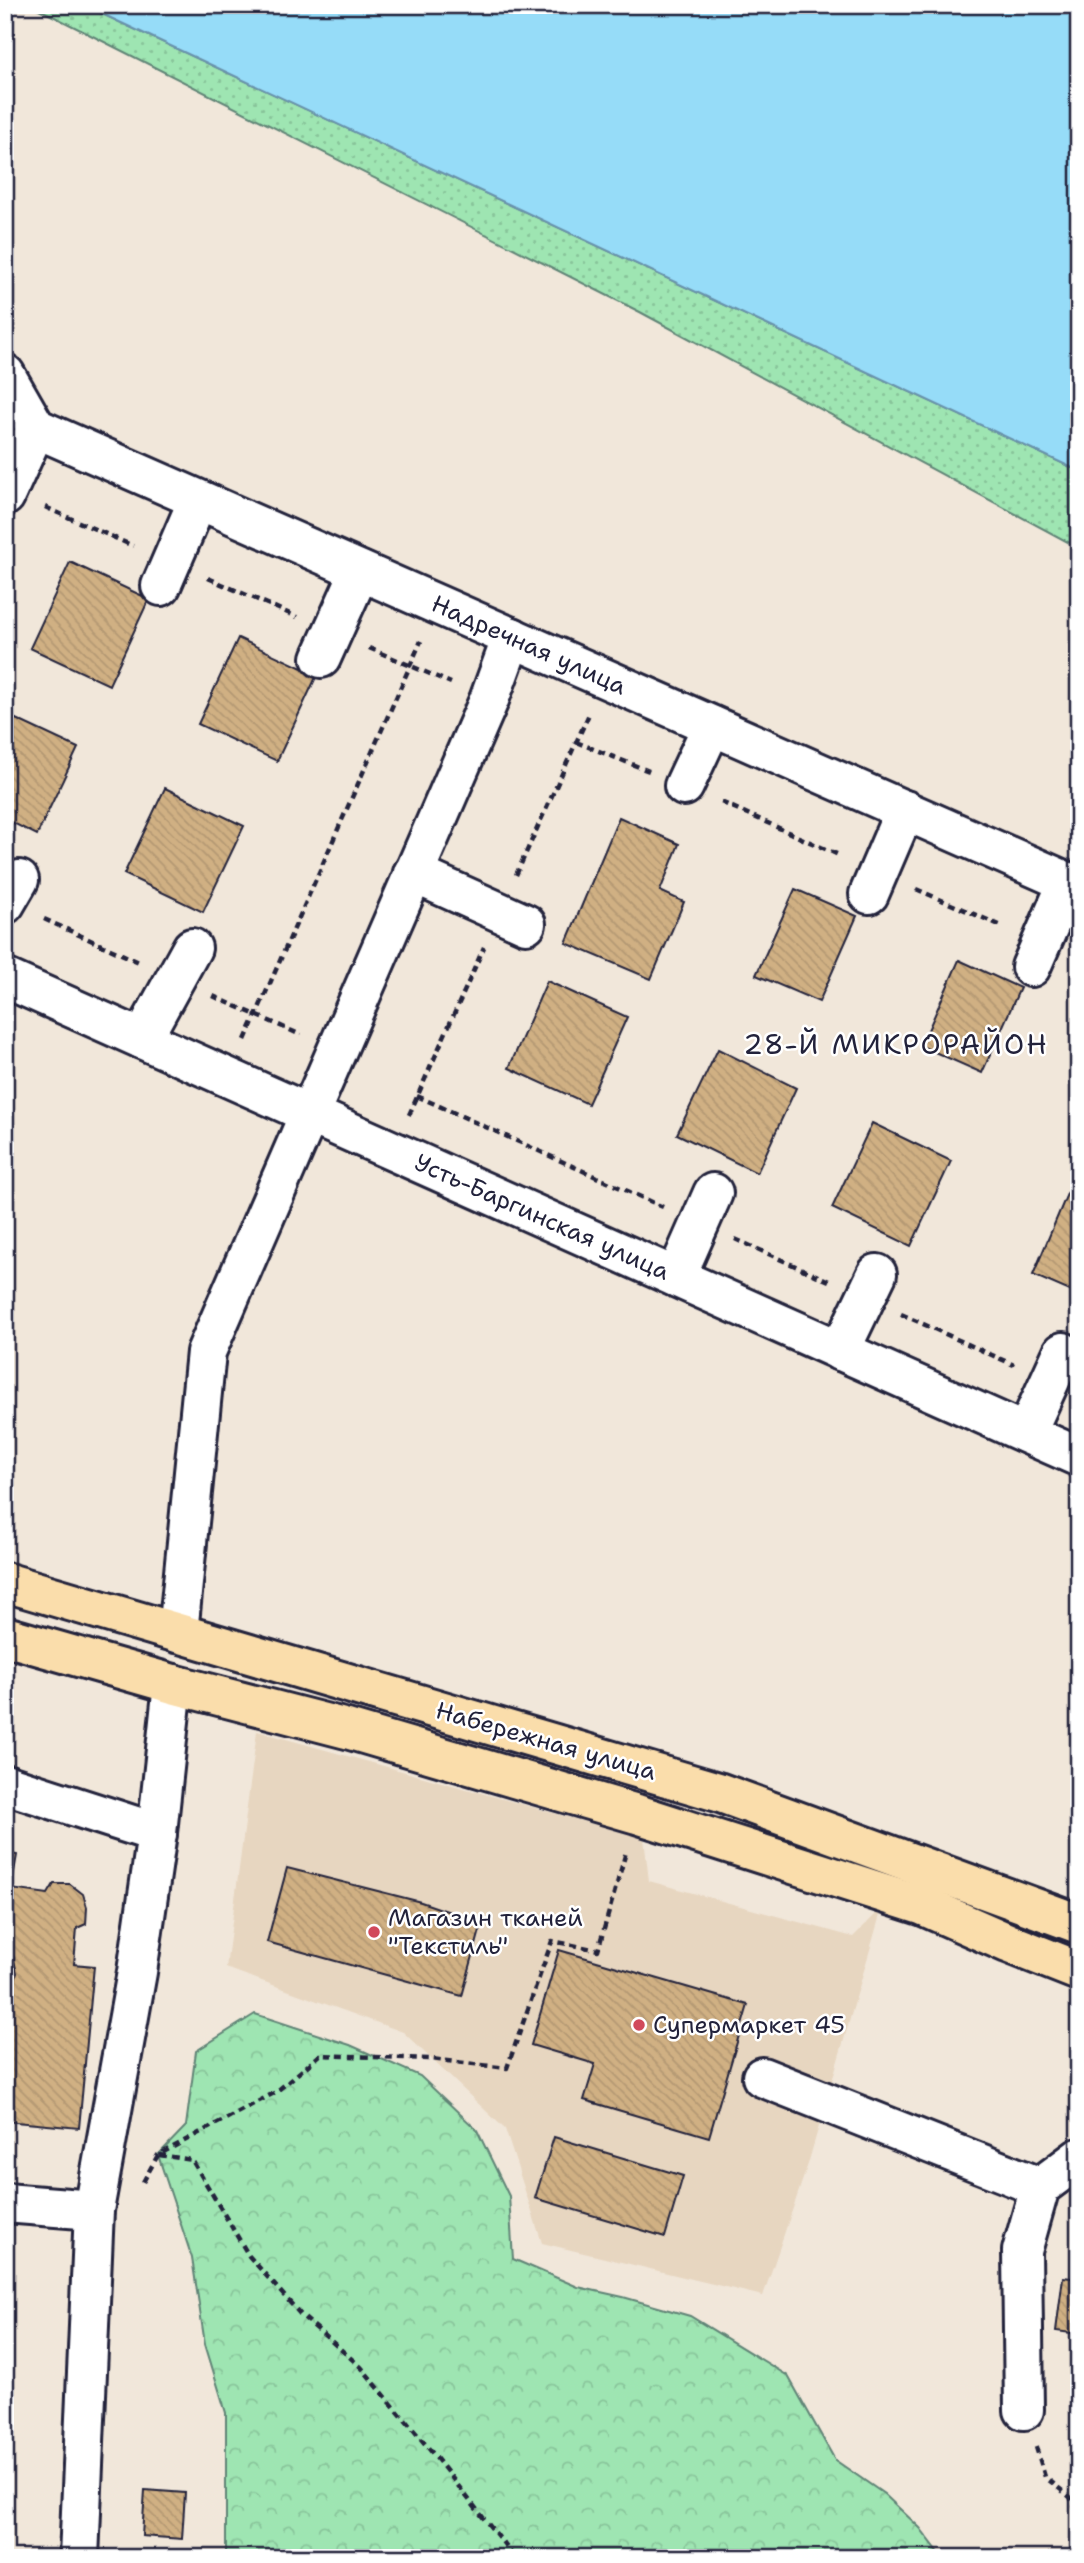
<svg xmlns="http://www.w3.org/2000/svg" width="1084" height="2563" font-family="'Shantell Sans',sans-serif">
<style>
.built{fill:#e7d6c0}
.grass{fill:url(#grass-dots);stroke:#608476;stroke-width:2}
.forest{fill:url(#forest-crowns);stroke:#608476;stroke-width:2}
.water{fill:#96dcf8;stroke:#6892ac;stroke-width:2}
.building{fill:url(#building-back-hatch);stroke:#22223b;stroke-width:2}
.lines{fill:none;stroke-linecap:round;stroke-linejoin:round}
.minor-casing{stroke:#22223b;stroke-width:44}
.major-casing{stroke:#22223b;stroke-width:44}
.path{stroke:#22223b;stroke-width:4.5;stroke-dasharray:7 5;stroke-linecap:butt}
.minor{stroke:#fff;stroke-width:38}
.major{stroke:#faddab;stroke-width:38}
.poi-dot{fill:#d1495b;stroke:#fff;stroke-width:2.5}
.labels{text-anchor:middle;stroke-width:5;stroke-linejoin:round;paint-order:stroke}
.street-label{font-size:24px;fill:#22223b;stroke:#fff}
.poi-label{font-size:24px;fill:#22223b;stroke:#fff;text-anchor:start}
.quarter-label{font-size:28px;letter-spacing:2px;fill:#22223b;stroke:#fff}
</style>
<defs>
<pattern id="grass-dots" width="8" height="8" patternUnits="userSpaceOnUse" patternTransform="scale(1.75)"><rect width="8" height="8" fill="#9ee5b2"/><path d="M2 2h.1M6 6h.1" fill="none" stroke="#88c49a" stroke-width="1.8" stroke-linecap="round"/></pattern>
<pattern id="forest-crowns" width="20" height="18" patternUnits="userSpaceOnUse" patternTransform="scale(1.75)"><rect width="20" height="18" fill="#9ee5b2"/><path d="M2 6a3 3 0 1 1 6 0M12 15a3 3 0 1 1 6 0" fill="none" stroke="#88c49a"/></pattern>
<pattern id="building-back-hatch" width="6" height="6" patternUnits="userSpaceOnUse" patternTransform="scale(1.75)"><rect width="6" height="6" fill="#d0b083"/><path d="M-1 5l2 2M0 0l6 6M5-1l2 2" fill="none" stroke="#b29772"/></pattern>
</defs>
<rect width="100%" height="100%" fill="#f1e7da"/>
<filter id="ink" filterUnits="userSpaceOnUse"><feTurbulence type="fractalNoise" baseFrequency=".0143" numOctaves="2"/><feDisplacementMap in="SourceGraphic" scale="14" xChannelSelector="R" yChannelSelector="G"/><feConvolveMatrix kernelMatrix="1 2 1 2 8 2 1 2 1" color-interpolation-filters="sRGB"/></filter>
<g filter="url(#ink)">
<path class="built" d="M257,1731l387,107 5,43 204,56 29,-29 -74,256 -45,132 -221,-53 -37,-114 -102,-97 -177,-64z"/>
<path class="grass" d="M31,5h52l996,466v77l-439,-236z"/>
<path class="forest" d="M255,2014l95,31 70,31 57,54 32,66 4,63 65,28 45,10 67,19 98,60 47,84 49,34 36,34 23,30h-717v-145l-21,-69 -13,-86 -34,-103 28,-29 10,-75z"/>
<path class="water" d="M83,5h996v466z"/>
<g class="building">
<path d="M70,562l79,37 -40,86 -79,-37z"/>
<path d="M238,638l79,37 -40,86 -79,-37z"/>
<path d="M5,714l73,34 -41,87 -32,-16z"/>
<path d="M165,788l79,38 -41,86 -79,-38z"/>
<path d="M619,817l60,27 -19,47 24,11 -33,77 -85,-36z"/>
<path d="M795,889l62,27 -38,86 -63,-27z"/>
<path d="M959,960l61,28 -38,85 -61,-27z"/>
<path d="M547,981l80,36 -39,87 -79,-36z"/>
<path d="M718,1049l78,39 -39,85 -80,-39z"/>
<path d="M872,1123l79,38 -40,85 -79,-38z"/>
<path d="M1069,1189l10,4v102l-46,-20z"/>
<path d="M5,1853l12,2 -6,34 37,5 6,-10h16l13,10 4,13 -1,17 -9,4 -3,36 20,2 -15,162 -74,-7v-127l8,-7 4,-14 -4,-17 -8,-8z"/>
<path d="M287,1868l134,34 61,21 -20,73 -195,-54z"/>
<path d="M559,1950l189,55 -39,132 -125,-37 11,-36 -64,-19z"/>
<path d="M554,2137l129,39 -18,61 -130,-39z"/>
<path d="M1063,2277l16,2v55l-23,-3z"/>
<path d="M1079,2399v40h-4z"/>
<path d="M145,2490l40,3 -3,46 -40,-3z"/>
</g>
<g class="lines">
<g class="minor-casing">
<g id="minor">
<path d="M5,374l31,54 1043,459"/>
<path d="M5,496l31,-68"/>
<path d="M161,586l37,-86"/>
<path d="M321,658l39,-87"/>
<path d="M684,786l28,-60"/>
<path d="M413,873l113,51"/>
<path d="M869,894l36,-84"/>
<path d="M5,904l14,-24"/>
<path d="M1031,967l37,-85"/>
<path d="M5,978l1074,479"/>
<path d="M142,1039l50,-91"/>
<path d="M676,1277l37,-84"/>
<path d="M840,1351l37,-77"/>
<path d="M1026,1433l37,-81"/>
<path d="M178,1633l28,-281 283,-652 23,-63"/>
<path d="M5,1784l152,49"/>
<path d="M762,2077l278,110"/>
<path d="M5,2203l89,7"/>
<path d="M1024,2410l-2,-159 18,-64 39,-29"/>
<path d="M79,2558l15,-348 43,-238 20,-139 16,-149"/>
</g>
</g>
<g class="major-casing">
<g id="major">
<path d="M5,1582l713,210 361,132"/>
<path d="M5,1636l168,48 174,45 290,85 287,92 84,37 71,28"/>
</g>
</g>
<g class="path">
<path d="M45,507l88,39"/>
<path d="M208,578l89,39"/>
<path d="M369,648l82,35"/>
<path d="M576,742l73,29"/>
<path d="M721,802l120,54"/>
<path d="M516,875l73,-161"/>
<path d="M916,889l88,38"/>
<path d="M44,919l95,43"/>
<path d="M213,996l88,39"/>
<path d="M245,1040l176,-399"/>
<path d="M417,1096l246,111"/>
<path d="M409,1115l75,-168"/>
<path d="M735,1239l94,42"/>
<path d="M901,1314l113,51"/>
<path d="M159,2155l33,5 57,96 52,59 60,52 65,78 89,113"/>
<path d="M143,2182l15,-27 118,-63 44,-37 111,4 76,9 45,-127 46,9 28,-98"/>
<path d="M1036,2447l9,30 25,20 9,17"/>
</g>
<use href="#minor" class="minor"/>
<use href="#major" class="major"/>
</g>
</g>
<g class="poi-dot">
<circle cx="374" cy="1932" r="7"/>
<circle cx="639" cy="2025" r="7"/>
</g>
<g class="labels">
<g class="street-label">
<text transform="translate(529 645) rotate(24)" y="8">Надречная улица</text>
<text transform="translate(542 1217) rotate(24)" y="8">Усть-Баргинская улица</text>
<text transform="translate(546 1741) rotate(16)" y="8">Набережная улица</text>
</g>
<g class="poi-label">
<text x="388" y="1926">Магазин тканей<tspan x="388" dy="28">"Текстиль"</tspan></text>
<text x="653" y="2033">Супермаркет 45</text>
</g>
<g class="quarter-label">
<text x="896" y="1054">28-Й МИКРОРАЙОН</text>
</g>
</g>
<rect width="1084" height="2563" fill="none" stroke="#fff" stroke-width="28"/>
<rect x="14" y="14" width="1056" height="2535" fill="none" stroke="#22223b" stroke-width="2.5" filter="url(#ink)"/>
</svg>
